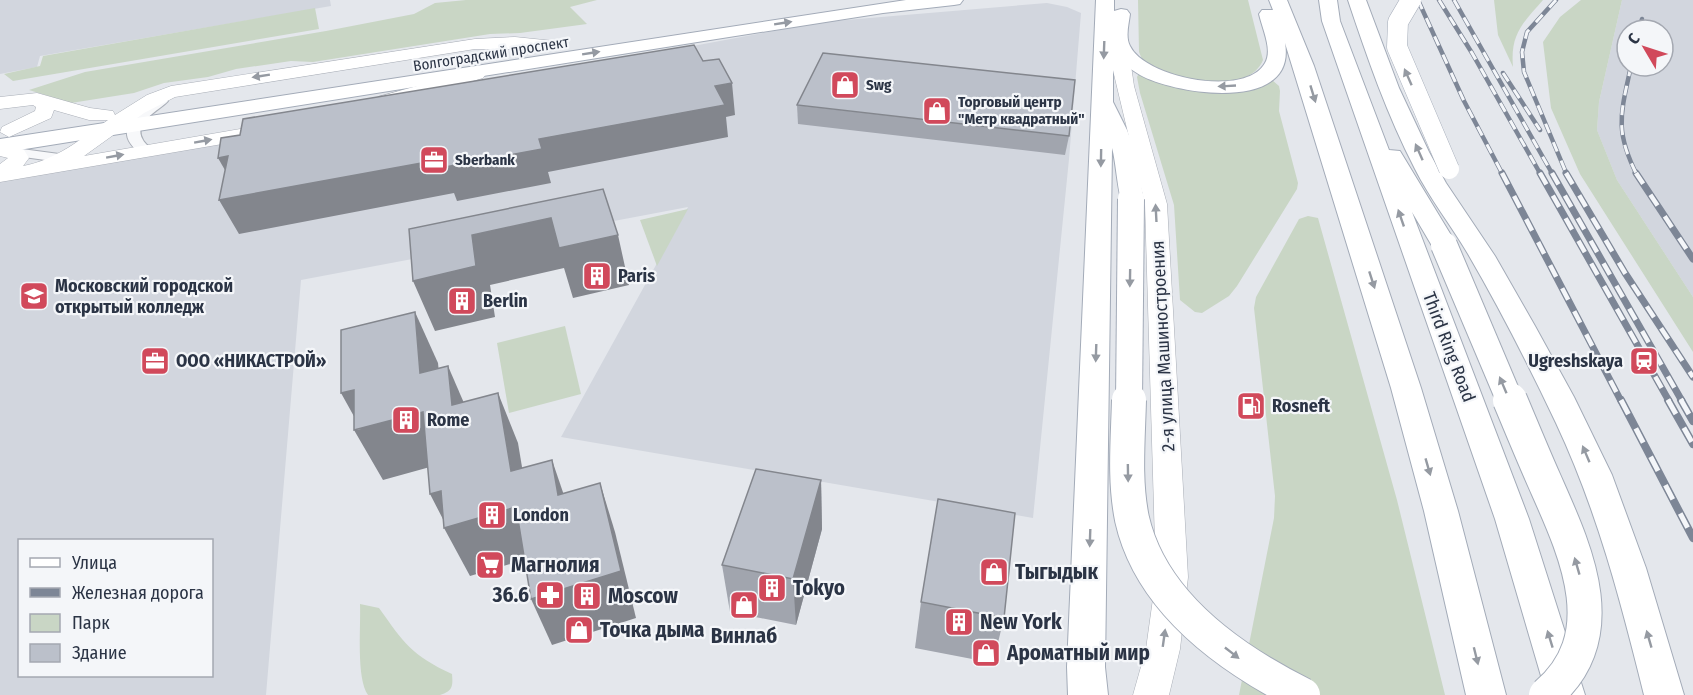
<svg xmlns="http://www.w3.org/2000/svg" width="1693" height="695" font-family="'Fira Sans Condensed',sans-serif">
  <rect width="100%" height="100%" fill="#e4e7ec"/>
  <g fill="#d2d6de" fill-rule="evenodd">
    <path d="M0,0h330l1,6 -291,50 -3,11 -37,7z"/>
    <path d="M1622,0h71v297l-76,-117 -20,-50 2,-28zM1627,30h36v36h-36z"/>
    <path d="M1047,3l20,4 14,6 -12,146 -36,359 -472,-81 127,-230 -387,73 -35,415h-266v-520l822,-153zM20,540h192v136h-192z"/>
  </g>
  <g fill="#c9d6c5">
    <path d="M466,0h131l-27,7 17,17 -67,9 -30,1 -177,28 -22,-1 -55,8 -28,8 -44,6 -30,10 -63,10 -42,-13 56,-18 241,-41 88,-17 21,-11z"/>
    <path d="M1138,0h110l15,60c-12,29 -59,24 -83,18 -12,-3 -25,-9 -36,-14l-5,-12z"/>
    <path d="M1494,0h49c-20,23 -33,34 -30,67l-15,-32z"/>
    <path d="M1581,0h41l-23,102 -2,28 20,50 76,117v55l-113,-178 -29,-66 -8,-66 17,-25z"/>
    <path d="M315,8l4,21 -306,52 -9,-7 36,-8 3,-10z"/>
    <path d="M1139,73l31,12 102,-5 7,6 1,5 -1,20 19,72 -1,6 -60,97 -8,10 -27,17 -7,-1 -15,-12 -6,-95 -34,-112 -3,-16z"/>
    <path d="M688,209l-31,57 -17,-46z"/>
    <path d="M1308,216l10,2 79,282 48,195h-206l35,-177 1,-22 -21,-188 2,-11 43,-78z"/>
    <path d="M565,326l16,68 -72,19 -12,-70z"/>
    <path d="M360,604l19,4c25,35 32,47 73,66 1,12 1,17 -12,21h-72c-12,-17 -7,-68 -8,-91z"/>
  </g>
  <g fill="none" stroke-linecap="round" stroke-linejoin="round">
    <g stroke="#a9aeb7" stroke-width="2">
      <g id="street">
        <path d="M161,97l7,4c-9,10 -36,21 -25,39 2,4 7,7 10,11l-2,3h-10c-6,-5 -13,-11 -14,-19 -2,-16 20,-34 34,-38z"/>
        <path d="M7,147l67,9 7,4 -7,4 -72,-10 -2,-3 2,-3z"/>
      </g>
    </g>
    <g stroke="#a9aeb7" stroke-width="1">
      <g id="secondary">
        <path d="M515,37l39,4 3,4 -3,4h-79l-300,48 -31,16 -60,43 191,-33 7,2 3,4 -3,4 -7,2 -275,47v-18l8,-6 -8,-2v-12l24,6 5,8 -6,8c33,-6 58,-27 85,-46h-19l-35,-10 -3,8 -42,19 -9,-5 2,-5 33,-16 1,-4 -3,-2 -33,4v-12l37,-4 53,15 23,3 2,4 32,-20 24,-9 304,-47z"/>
        <path d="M1119,40l6,1 3,4 6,41 33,118 21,373 -8,72 -11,46h-36l13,-46 10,-72 -11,-373 -33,-138 -2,-21 3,-4z"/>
        <path d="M477,69l6,1 3,4 -3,4 -98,29 -7,-2 -2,-4 2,-4z"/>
      </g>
    </g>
    <g stroke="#a3abb8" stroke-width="2">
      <g id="primary">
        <path d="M906,0h57l-3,4 -6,1 -71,8 -173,27 -710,113v-14z"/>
        <path d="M1096,0h18v11l7,-2 6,1 3,4c-1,9 -5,23 0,32 15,32 116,52 135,17 8,-13 -3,-35 -6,-49l3,-4h11l-4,-10h18l27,66 107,322 37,123 48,184h-40l-42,-184 -33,-123 -106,-345c12,70 -109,52 -145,32 -12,-7 -19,-14 -27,-25v52l14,28 12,33 4,36 -4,5 -8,2 -8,-2c-5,-7 -7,-43 -11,-56l-7,519 3,28h-40l-1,-28z"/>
        <path d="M1319,0h18l3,21 49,129 11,1 57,94 -4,6 -9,2 -9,-2 -23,-39 117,307 56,176h-38l-1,-2 -51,-174 -173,-498z"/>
        <path d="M1348,0h18l33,88 30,64 17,31 49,73 40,70 39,71 38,78 34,93 38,127h-40c-23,-93 -47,-185 -88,-272 -27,-57 -56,-114 -88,-169 -17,-29 -38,-55 -53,-85 -28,-54 -48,-112 -67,-169z"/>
      </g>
    </g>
    <use href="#street" fill="#f7f8fa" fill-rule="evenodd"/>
    <use href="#secondary" fill="#fff" fill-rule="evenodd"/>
    <use href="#primary" fill="#fff" fill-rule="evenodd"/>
    <g stroke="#7d8696" stroke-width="4.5">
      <g id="rail-far2">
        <path d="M1418,0l46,101 39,74"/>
        <path d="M1439,0l33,53 69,122"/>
        <path d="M1454,0l99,175"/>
        <path d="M1556,0l-29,32 -5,20 2,20 43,103"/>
        <path d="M1639,30l3,-11"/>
        <path d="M1631,66c-10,47 -17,64 6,109"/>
        <path d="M1503,73l37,57"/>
      </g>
    </g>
    <g stroke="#7d8696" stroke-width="7">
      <g id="rail-far1">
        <path d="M1502,173l119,228"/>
        <path d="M1540,173l129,228"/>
        <path d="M1552,173l130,228"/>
        <path d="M1566,173l59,100 68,104"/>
        <path d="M1636,173l57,86"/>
      </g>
    </g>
    <g stroke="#7d8696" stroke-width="8">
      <g id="rail">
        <path d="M1621,400l72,138"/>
        <path d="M1668,400l25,44"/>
        <path d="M1681,400l12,21"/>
      </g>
    </g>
    <use href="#rail-far2" stroke="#f4f6f9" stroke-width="3" stroke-dasharray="10" stroke-linecap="butt"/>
    <use href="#rail-far1" stroke="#f4f6f9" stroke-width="4.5" stroke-dasharray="13" stroke-linecap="butt"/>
    <use href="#rail" stroke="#f4f6f9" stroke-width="5" stroke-dasharray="16" stroke-linecap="butt"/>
    <g stroke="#a3abb8" stroke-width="21" stroke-linecap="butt">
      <path id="primary-bridge-far2" d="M1411,0l-13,22 -1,25 52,122"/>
    </g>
    <g stroke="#a3abb8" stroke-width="28" stroke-linecap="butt">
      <g id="primary-bridge-far1">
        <path d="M1444,245l66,156"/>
        <path d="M1129,401l2,-202"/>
      </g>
    </g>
    <g stroke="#a3abb8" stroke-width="36" stroke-linecap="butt">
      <g id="primary-bridge">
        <path d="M1129,400c-1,39 -5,80 3,119 19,84 99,140 171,176"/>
        <path d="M1510,400c11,26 22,53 34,80 30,68 73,155 2,215"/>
      </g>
    </g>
    <use href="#primary-bridge-far2" stroke="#fff" stroke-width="20"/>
    <use href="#primary-bridge-far1" stroke="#fff" stroke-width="26"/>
    <use href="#primary-bridge" stroke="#fff" stroke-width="34"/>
  </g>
  <g fill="#a1a5ae">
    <path d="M797,105l272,31 -4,19 -267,-31z"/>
    <path d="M821,480l1,49 -26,96 -66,-13 -8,-47z"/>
    <path d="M921,602l83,16 -11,45 -78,-15z"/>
  </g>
  <g fill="#83868d">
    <path d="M732,83l3,32 -9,2 2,20 -180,35 3,11 -94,18 -3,-8 -215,41 -20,-34 320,-61 176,-53z"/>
    <path d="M228,156l9,35 -19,-33z"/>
    <path d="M551,218l67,17 11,50 -56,13 -9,-30 -74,17 5,32 -60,14 -22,-50 59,-46z"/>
    <path d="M415,312l23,51 6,60 -24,-50z"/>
    <path d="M448,366l22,51 -18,-12z"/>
    <path d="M354,390l69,22 25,50 -65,18 -29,-50 7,-1 -20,-36z"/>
    <path d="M498,393l20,50 13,78 -20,-50z"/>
    <path d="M552,460l17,50 -11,-15z"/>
    <path d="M821,480l1,49 -26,96 -3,-46z"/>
    <path d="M600,483l15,49 21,86 -84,27 -21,-46z"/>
    <path d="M441,491l75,16 21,49 -67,20 -26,-48 3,-1 -17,-33z"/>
  </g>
  <g fill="#bbc0ca" stroke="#83868d" stroke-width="1.5">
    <path d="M694,45l9,16 16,-2 13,24 -17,3 10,19 -186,34 3,10 -97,18 -1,-8 -225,41 9,-44 -10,2 3,-20 19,-3 3,-16z"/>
    <path d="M823,53l252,27 -6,56 -272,-31z"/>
    <path d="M603,189l15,46 -59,13 -8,-30 -79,17 4,31 -63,15 -4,-52z"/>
    <path d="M415,312l5,61 28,-7 4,39 46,-12 13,78 41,-11 6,35 42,-12 21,88 -90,28 -15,-92 -72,21 -3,-37 -11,3 -7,-82 -69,18v-40l-13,3v-63z"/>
    <path d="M756,469l65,11 -28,99 -71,-14z"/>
    <path d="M938,499l77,14 -11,105 -83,-16z"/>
  </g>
  <defs><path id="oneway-solid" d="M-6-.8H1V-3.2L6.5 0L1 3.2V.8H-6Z" transform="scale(1.5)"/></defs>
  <g fill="#959aa2">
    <use href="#oneway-solid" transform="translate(783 23) rotate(-9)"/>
    <use href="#oneway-solid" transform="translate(1104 50) rotate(92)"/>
    <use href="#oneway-solid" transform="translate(591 53) rotate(-9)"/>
    <use href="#oneway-solid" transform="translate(261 76) rotate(171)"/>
    <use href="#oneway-solid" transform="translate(1408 77) rotate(-114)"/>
    <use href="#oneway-solid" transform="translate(1227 86) rotate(177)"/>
    <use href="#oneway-solid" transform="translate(1313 94) rotate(73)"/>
    <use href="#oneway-solid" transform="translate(203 141) rotate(-10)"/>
    <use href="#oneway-solid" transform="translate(1419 152) rotate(-114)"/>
    <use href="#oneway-solid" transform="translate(115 156) rotate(-10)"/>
    <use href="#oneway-solid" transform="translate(1101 158) rotate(91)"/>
    <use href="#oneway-solid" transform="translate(1156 213) rotate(-93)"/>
    <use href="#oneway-solid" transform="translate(1401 218) rotate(-109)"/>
    <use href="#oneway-solid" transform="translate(1130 278) rotate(91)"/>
    <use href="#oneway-solid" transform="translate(1372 280) rotate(72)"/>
    <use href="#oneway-solid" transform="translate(1096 353) rotate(92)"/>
    <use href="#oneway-solid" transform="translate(1503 385) rotate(-113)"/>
    <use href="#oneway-solid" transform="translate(1586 454) rotate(-113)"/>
    <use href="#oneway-solid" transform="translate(1428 467) rotate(74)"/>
    <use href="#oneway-solid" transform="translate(1128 473) rotate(89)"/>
    <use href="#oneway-solid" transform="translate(1090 538) rotate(92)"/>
    <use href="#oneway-solid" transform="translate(1577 566) rotate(-106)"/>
    <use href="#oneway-solid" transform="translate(1164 638) rotate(-82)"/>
    <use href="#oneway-solid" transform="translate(1550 639) rotate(-107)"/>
    <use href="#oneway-solid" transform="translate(1649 639) rotate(-106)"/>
    <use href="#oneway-solid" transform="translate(1232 653) rotate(38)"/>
    <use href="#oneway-solid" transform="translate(1476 656) rotate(76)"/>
  </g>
  <defs>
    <g id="shop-square" transform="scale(1.5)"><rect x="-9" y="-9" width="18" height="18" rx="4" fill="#d1495b" stroke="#f4f6f9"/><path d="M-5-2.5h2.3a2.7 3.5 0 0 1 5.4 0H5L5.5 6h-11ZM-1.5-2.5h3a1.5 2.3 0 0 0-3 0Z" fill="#fff"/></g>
    <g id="office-square" transform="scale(1.5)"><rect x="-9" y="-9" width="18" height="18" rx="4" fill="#d1495b" stroke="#f4f6f9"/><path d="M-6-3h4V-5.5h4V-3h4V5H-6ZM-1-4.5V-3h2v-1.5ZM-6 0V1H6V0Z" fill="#fff"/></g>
    <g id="building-square" transform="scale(1.5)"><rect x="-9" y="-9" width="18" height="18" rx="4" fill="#d1495b" stroke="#f4f6f9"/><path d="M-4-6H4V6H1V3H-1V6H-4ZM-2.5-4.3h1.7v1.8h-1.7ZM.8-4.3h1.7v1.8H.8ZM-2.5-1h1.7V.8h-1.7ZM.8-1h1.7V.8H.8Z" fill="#fff"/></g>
    <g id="university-square" transform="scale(1.5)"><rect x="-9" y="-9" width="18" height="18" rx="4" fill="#d1495b" stroke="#f4f6f9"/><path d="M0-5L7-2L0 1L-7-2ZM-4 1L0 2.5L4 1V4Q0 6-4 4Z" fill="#fff"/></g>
    <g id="station-square" transform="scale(1.5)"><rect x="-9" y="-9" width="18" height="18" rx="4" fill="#d1495b" stroke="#f4f6f9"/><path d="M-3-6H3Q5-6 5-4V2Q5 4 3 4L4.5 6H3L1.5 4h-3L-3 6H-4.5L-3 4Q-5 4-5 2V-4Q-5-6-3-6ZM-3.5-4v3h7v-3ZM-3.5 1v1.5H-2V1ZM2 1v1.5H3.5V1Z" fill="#fff"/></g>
    <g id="fuel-square" transform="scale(1.5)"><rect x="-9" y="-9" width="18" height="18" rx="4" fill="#d1495b" stroke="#f4f6f9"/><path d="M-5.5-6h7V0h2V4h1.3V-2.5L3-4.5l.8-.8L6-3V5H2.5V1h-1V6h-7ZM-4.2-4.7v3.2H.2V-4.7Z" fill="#fff"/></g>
    <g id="supermarket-square" transform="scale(1.5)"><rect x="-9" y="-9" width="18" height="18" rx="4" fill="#d1495b" stroke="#f4f6f9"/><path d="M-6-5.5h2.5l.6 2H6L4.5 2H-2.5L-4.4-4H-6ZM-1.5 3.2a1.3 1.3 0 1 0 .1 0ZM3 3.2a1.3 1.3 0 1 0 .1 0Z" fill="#fff"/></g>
    <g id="pharmacy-square" transform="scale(1.5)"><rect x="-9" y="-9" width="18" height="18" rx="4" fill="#d1495b" stroke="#f4f6f9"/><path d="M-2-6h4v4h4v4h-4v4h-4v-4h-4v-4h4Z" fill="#fff"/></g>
  </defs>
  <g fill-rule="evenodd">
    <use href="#shop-square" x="845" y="85"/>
    <use href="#shop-square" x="937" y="111"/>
    <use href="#office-square" x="434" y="160"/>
    <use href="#building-square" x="597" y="276"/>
    <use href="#university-square" x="34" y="296"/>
    <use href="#building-square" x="462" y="301"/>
    <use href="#office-square" x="155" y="361"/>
    <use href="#station-square" x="1644" y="361"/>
    <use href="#fuel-square" x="1251" y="406"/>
    <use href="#building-square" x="406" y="420"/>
    <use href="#building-square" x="492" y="515"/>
    <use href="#supermarket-square" x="490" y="565"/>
    <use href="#shop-square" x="994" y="572"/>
    <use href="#building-square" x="772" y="588"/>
    <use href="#pharmacy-square" x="550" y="595"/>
    <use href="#building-square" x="587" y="596"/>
    <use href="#shop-square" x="744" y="605"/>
    <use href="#building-square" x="959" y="622"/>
    <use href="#shop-square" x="579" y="630"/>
    <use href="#shop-square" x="986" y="653"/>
  </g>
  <g text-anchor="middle" stroke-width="4.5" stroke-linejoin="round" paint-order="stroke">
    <g font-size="15" fill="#2b3445" stroke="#f4f6f9">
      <text transform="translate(491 54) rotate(-9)" y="5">Волгоградский проспект</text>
    </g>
    <g font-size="15" font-weight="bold" fill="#2b3445" stroke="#f4f6f9" text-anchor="start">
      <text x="866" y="90">Swg</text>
      <text x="958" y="107">Торговый центр<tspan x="958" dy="17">"Метр квадратный"</tspan></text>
      <text x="455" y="165">Sberbank</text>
    </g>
    <g font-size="18" font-weight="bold" fill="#2b3445" stroke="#f4f6f9" text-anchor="start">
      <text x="618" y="282">Paris</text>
      <text x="55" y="292">Московский городской<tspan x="55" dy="21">открытый колледж</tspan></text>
      <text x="483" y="307">Berlin</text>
      <text x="176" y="367">ООО «НИКАСТРОЙ»</text>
      <text x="1623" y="367" text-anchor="end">Ugreshskaya</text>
      <text x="1272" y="412">Rosneft</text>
      <text x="427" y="426">Rome</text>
      <text x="513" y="521">London</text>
    </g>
    <g font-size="18" fill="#2b3445" stroke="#f4f6f9">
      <text transform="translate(1163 346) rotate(-93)" y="6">2-я улица Машиностроения</text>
      <text transform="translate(1449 347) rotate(69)" y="6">Third Ring Road</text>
    </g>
    <g font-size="21" font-weight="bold" fill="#2b3445" stroke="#f4f6f9" text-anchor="start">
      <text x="511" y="572">Магнолия</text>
      <text x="1015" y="579">Тыгыдык</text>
      <text x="793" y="595">Tokyo</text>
      <text x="529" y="602" text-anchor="end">36.6</text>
      <text x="608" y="603">Moscow</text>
      <text x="980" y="629">New York</text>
      <text x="600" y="637">Точка дыма</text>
      <text x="744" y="643" text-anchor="middle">Винлаб</text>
      <text x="1007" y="660">Ароматный мир</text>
    </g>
  </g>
  <rect x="18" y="539" width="195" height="138" fill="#f4f6f9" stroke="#a4a8b1" stroke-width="1.5"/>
  <rect x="30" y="558" width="30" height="9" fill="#ffffff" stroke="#a4a8b1" stroke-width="1.5"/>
  <text x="72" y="569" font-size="18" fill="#2b3445">Улица</text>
  <rect x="30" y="588" width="30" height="9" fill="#7d8696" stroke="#a4a8b1" stroke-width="1.5"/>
  <text x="72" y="599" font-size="18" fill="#2b3445">Железная дорога</text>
  <rect x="30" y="614" width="30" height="18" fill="#c9d6c5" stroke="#a4a8b1" stroke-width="1.5"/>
  <text x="72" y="629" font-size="18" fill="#2b3445">Парк</text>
  <rect x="30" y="644" width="30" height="18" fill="#bbc0ca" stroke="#a4a8b1" stroke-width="1.5"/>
  <text x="72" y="659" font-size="18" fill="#2b3445">Здание</text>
  <g transform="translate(1645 48) rotate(309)"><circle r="28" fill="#f4f6f9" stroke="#a4a8b1" stroke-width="1.5"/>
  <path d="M0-4.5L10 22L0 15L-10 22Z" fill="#d1495b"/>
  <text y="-9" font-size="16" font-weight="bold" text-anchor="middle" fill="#2b3445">С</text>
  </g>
</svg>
